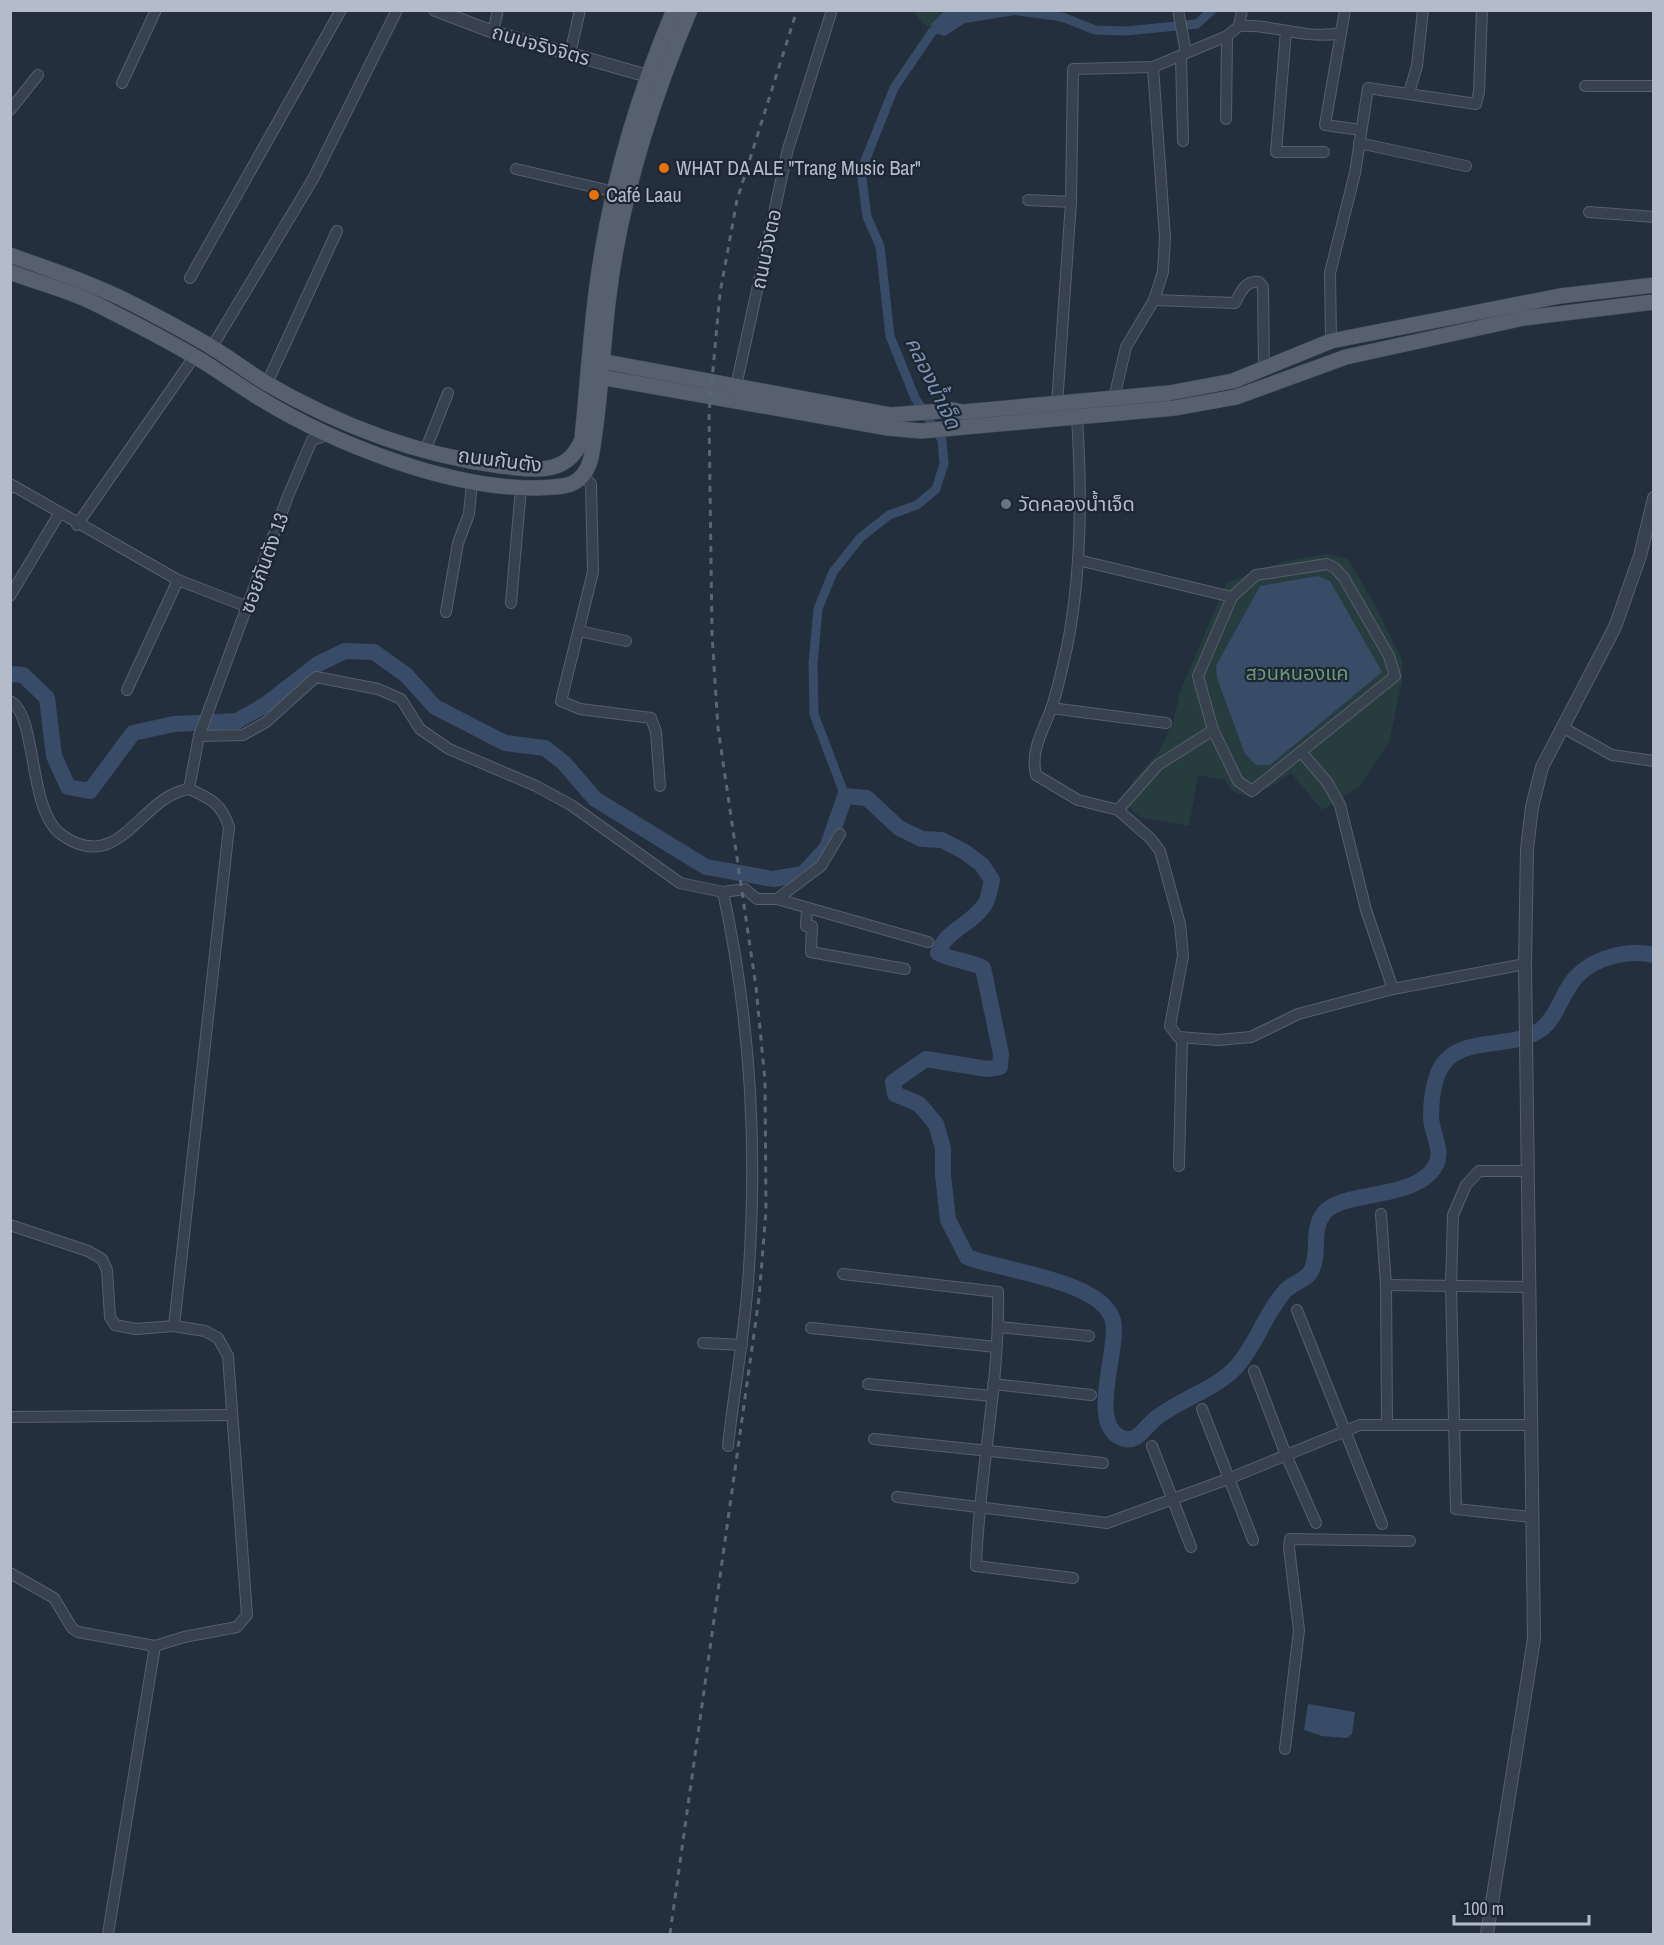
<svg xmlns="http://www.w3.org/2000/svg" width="1664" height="1945" font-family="'Archivo Narrow','Noto Sans Thai',sans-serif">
  <rect width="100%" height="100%" fill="#242f3e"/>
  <g fill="#263c3f">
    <path d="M912,11h32l-13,13 1,8z"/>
    <path d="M1327,554l21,5 28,48 26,53v21l-13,61 -30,45 -37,23 -31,-37 -21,14 -23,9 -13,-4 -10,-12 -26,-5 -9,51 -49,-9 -19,-16 15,-24 22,-24 15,-30 7,-31 46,-109 56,-21z"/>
  </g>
  <g fill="#394c67">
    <path d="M1039,11l15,5 -3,4 -36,-5 -50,8 -20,13 -13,-4 -1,-8 13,-13z"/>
    <path d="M1318,576l12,5 52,91 -112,93h-14l-11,-11 -28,-76 -1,-12 44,-80z"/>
    <path d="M1308,1704l47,8 -3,22 -5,4 -25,-2 -18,-6z"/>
  </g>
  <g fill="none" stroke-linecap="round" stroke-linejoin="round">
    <g stroke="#394c67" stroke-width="9">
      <path d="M1031,10l34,8 30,12 31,1 71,-7 15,-14"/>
      <path d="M845,796l-31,-82 -1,-51 5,-54 15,-37 27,-34 29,-23 28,-10 19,-16 8,-25 -2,-24 -27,-42 -25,-62 -10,-90 -13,-29 -6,-46 33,-83 38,-56 8,-5"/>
    </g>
    <path stroke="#394c67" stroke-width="16" d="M10,674l13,1 24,23 7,58 14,31 22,4 43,-58 41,-9 63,-3 28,-16 53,-41 27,-13 29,1 32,23 29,32 70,36 40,5 19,15 31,36 111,68 67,12 30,-5 24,-26 18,-52 22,2 32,30 23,11 20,1 23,12 17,13 10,15c-2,8 -3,18 -7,24 -13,21 -39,25 -47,49 15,8 30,7 45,15l18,86 -1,13 -13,2 -61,-10 -33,23 2,12 24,10 17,20 7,24v27l5,45 19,37c35,14 136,23 146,64 7,27 -28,108 12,118 13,3 21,-13 30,-20 26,-21 61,-29 83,-54 19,-22 28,-53 47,-74 7,-8 22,-11 26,-20 10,-18 -1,-40 13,-58 18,-22 80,-13 106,-40 18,-18 2,-35 1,-56 0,-14 2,-31 7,-44 18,-41 70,-21 102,-43 18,-13 22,-39 37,-54 18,-19 52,-27 77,-21"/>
    <g stroke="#565f6c" stroke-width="12">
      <g id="minor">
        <path d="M1178,10l8,43"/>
        <path d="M1345,10l-20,115 36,5"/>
        <path d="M1239,26l3,-16"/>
        <path d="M1286,31l-10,121h48"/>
        <path d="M493,32l5,-22"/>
        <path d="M570,54l10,-44"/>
        <path d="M1181,56l2,85"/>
        <path d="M122,83l34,-73"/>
        <path d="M1585,86h69"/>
        <path d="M1409,93l8,-27 6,-56"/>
        <path d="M10,110l28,-35"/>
        <path d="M1226,119l1,-83"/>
        <path d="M1359,143l107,23"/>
        <path d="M516,169l99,23"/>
        <path d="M1028,200l43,2"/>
        <path d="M1589,212l65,5"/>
        <path d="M190,278l151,-268"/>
        <path d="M1154,300l81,3c6,-11 10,-23 24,-21l4,5 1,82"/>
        <path d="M1331,341l-1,-68 25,-100 13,-85 108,16 3,-12 3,-82"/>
        <path d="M212,347l101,-168 84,-169"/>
        <path d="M267,383l70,-152"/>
        <path d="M736,386l52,-237 44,-139"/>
        <path d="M1114,398l12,-51 28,-47 9,-28 2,-34 -12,-171"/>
        <path d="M1057,405l14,-203 2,-133 80,-2 74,-31 12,-10c38,-2 64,14 102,7"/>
        <path d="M1077,418c5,76 5,154 -10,229 -5,21 -9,43 -16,62 -8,22 -21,42 -15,66l42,25 40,10 33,29 9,12 20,73 3,32 -13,70 8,11 40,3 33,-3 47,-23 95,-25 132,-25"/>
        <path d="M425,451l23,-58"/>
        <path d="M584,477l7,7 2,88 -32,129 19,8 71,9 5,14 4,54"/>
        <path d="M10,488l2,-3 166,95 70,27"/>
        <path d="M77,525l117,-168"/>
        <path d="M1078,560l154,37"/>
        <path d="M1327,564l8,4 9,10 45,78 6,20 -143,115 -14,-10 -25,-51 -15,-54 34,-79 24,-22z"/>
        <path d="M10,596l49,-82"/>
        <path d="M511,603l10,-115"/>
        <path d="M446,612l12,-69 11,-29 3,-33"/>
        <path d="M579,631l47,10"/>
        <path d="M127,690l51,-110"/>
        <path d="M10,701c28,14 17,110 52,134 58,41 78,-39 127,-46"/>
        <path d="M1051,708l115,15"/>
        <path d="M1562,727l50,28 42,6"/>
        <path d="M199,736l44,-1 23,-13 50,-45 62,12 23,10 19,30 29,20 87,37 35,19 109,78 43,9c28,129 35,258 25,390 -4,55 -14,109 -20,164"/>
        <path d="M1302,753l25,29 13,23 26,105 27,79"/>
        <path d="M1118,810l40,-45 55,-35"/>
        <path d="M723,892l22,-3 12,10h20l44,-33 19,-32"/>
        <path d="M777,899l151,43"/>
        <path d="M807,909l-1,17h6l-1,26 94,17"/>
        <path d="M1179,1166l3,-127"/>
        <path d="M1528,1171h-49l-13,14 -13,30 -2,71 5,223 75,8"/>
        <path d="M1381,1214l5,71 1,139"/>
        <path d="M10,1225l78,26 14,8 5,11 3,47 5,8 21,4 38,-3"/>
        <path d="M843,1274l155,18c2,91 -19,182 -22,274l97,12"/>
        <path d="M1386,1285l143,2"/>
        <path d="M1297,1310l85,214"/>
        <path d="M999,1327l90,9"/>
        <path d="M811,1328l185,19"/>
        <path d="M703,1343l39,2"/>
        <path d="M1254,1371l32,84 30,68"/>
        <path d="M868,1384l124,12"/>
        <path d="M993,1384l98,11"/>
        <path d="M1202,1409l51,131"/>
        <path d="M10,1417l222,-2"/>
        <path d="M874,1439l229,24"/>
        <path d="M1152,1446l39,101"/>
        <path d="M897,1497l210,26 121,-44 132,-54h170"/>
        <path d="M10,1573l44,25 18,30 6,4 77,14"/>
        <path d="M1285,1749l14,-119 -10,-82 1,-9 120,2"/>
        <path d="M108,1934l47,-288 29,-9 53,-10 10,-12 -19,-259 -10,-18 -13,-7 -31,-5 55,-499c-7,-23 -19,-29 -40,-38l10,-53 89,-240 24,-56 18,-6"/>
      </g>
    </g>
    <g stroke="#565f6c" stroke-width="14">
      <g id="tertiary">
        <path d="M435,10l58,22 155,44"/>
        <path d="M1487,1934l47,-295 -9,-675 2,-115 5,-42 10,-40 73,-140 25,-71 14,-58"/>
      </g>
    </g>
    <g stroke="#414a57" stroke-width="16">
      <g id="primary">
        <path d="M10,255c41,15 84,29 123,49 27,14 54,28 80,44 18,11 35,24 53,35 72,42 152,72 235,83 34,4 67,10 81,-27 5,-49 8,-98 14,-146 12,-96 40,-194 78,-283"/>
        <path d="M10,272c28,11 59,18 86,32 36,18 73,37 108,58 19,12 37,25 57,37 74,45 186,89 273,89 28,-1 49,1 57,-30 10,-54 11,-109 18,-163 12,-98 43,-195 81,-285"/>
        <path d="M590,359l301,56 62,-5 10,2 206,-19 64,-12 98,-40 229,-45 94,-11"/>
        <path d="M589,375l299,53 33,3 254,-23 61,-11 110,-40 178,-39 130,-16"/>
      </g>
    </g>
    <use href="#minor" stroke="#38414e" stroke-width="10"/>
    <use href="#tertiary" stroke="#38414e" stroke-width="12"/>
    <use href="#primary" stroke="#56606e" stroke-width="15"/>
    <path stroke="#5a6575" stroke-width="3" stroke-dasharray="6 6" stroke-linecap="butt" d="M670,1934l89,-636 7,-87 -1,-130 -9,-94 -38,-259 -6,-94 -3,-221 11,-120 17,-93 60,-190"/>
  </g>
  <g fill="#e8710a" stroke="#1d2633" stroke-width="2">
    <circle cx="664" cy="168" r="6"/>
    <circle cx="594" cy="195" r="6"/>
  </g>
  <circle fill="#6b7280" stroke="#1d2633" stroke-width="2" cx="1006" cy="504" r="6"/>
  <g text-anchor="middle" stroke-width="4.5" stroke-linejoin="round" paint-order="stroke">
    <g font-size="20" fill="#b4bcc9" stroke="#1d2633">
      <text transform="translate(541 45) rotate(16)" y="7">ถนนจริงจิตร</text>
      <text transform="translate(766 249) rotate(-78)" y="7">ถนนวังตอ</text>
      <text transform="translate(500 460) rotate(7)" y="7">ถนนกันตัง</text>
      <text transform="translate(264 563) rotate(-70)" y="7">ซอยกันตัง 13</text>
    </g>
    <g font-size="20" fill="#b4bcc9" stroke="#1d2633" text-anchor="start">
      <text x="676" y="175">WHAT DA ALE "Trang Music Bar"</text>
      <text x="606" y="202">Café Laau</text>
      <text x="1018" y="511">วัดคลองน้ำเจ็ด</text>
    </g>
    <g font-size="20" fill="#6b9a76" stroke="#1d2633">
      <text x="1297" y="680">สวนหนองแค</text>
    </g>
    <g font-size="21" font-style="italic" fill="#7c92b1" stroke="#1d2633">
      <text transform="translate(933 383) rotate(64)" y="7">คลองน้ำเจ็ด</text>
    </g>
  </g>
  <rect width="1664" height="1945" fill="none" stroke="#b4bcc9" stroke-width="24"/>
  <path d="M1454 1915v9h135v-9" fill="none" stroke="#b4bcc9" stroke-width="3"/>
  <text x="1463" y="1915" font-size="18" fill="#b4bcc9" stroke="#1d2633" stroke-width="4.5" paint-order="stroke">100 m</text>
</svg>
